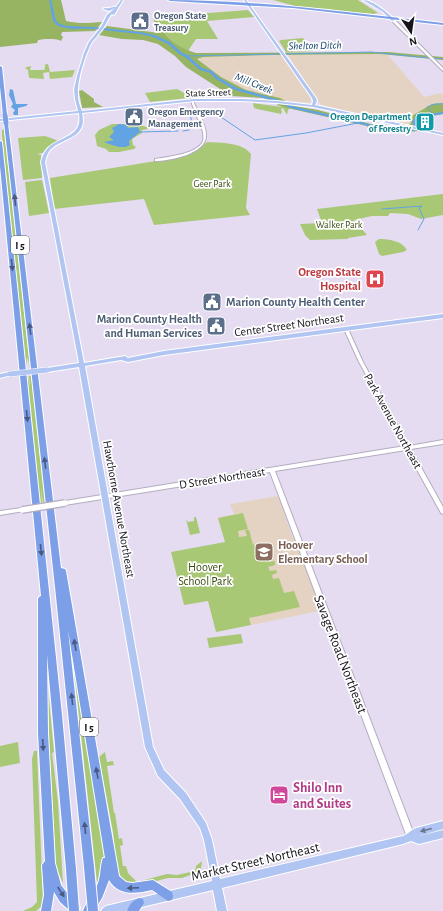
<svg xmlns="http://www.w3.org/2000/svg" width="443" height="911" font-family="'Alegreya Sans',sans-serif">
  <rect width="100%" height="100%" fill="#e5dcf1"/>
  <g fill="#e4d3c2">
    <path d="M380,54l8,1 36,42 17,-4 2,3v7l-11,1 -24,13 3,6 -2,2 -88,-20 -33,-50z"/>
    <path d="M281,55l30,43 -1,5 -26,-3 -38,-10 -25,-13 -24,-18 6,-2z"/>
    <path d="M278,496l14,40 3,4 26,69 -2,2 -68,14 -33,-107 16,-4 -4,-10z"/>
  </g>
  <g fill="#a9c875">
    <path d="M273,0h85l20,13 -5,1 -78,-8z"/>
    <path d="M248,10l6,7 -47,4 11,18h-22l-8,12c-16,-6 -25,-18 -32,-34z"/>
    <path d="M303,38l10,13 -27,1 -7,-11 2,-1z"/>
    <path d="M48,64l2,8 25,-2 -3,7 -22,2 -1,-7 -6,1 1,6 -15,-1 -1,-8 -3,-2 2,-1 4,-1 -1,4h15l-1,-1 1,-1v-3h-2z"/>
    <path d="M177,89l9,5 3,4 -39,4 -5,-9z"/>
    <path d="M253,103l37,5 -2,2 -1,5 -4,-7 -2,1 1,3 -1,2 -24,-5 -3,-1z"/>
    <path d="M112,124h19l17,3 1,2 -7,1v3l-10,6 1,6 3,2 -2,2 -15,3h-10l-3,-3 -9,-3 -2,-11 4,-5z"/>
    <path d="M4,129l26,239 -3,-11 -1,12 -24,-233v-6z"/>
    <path d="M45,136l14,5 -16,12 -6,1 4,1 1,23 -19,2 -5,-42z"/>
    <path d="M207,142c14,1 35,0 44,12l-5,54 4,7 -96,10 -10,-26 -90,10 -4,-31 131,-21 16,-6z"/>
    <path d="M42,180l7,33 -20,3 -4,-34z"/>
    <path d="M443,194v21l-22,4 -13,-5 -18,-1 -2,3h-16l-18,4 13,15 -19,3v1l-38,1 -5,-5 -5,-11 22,-1 -5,-14z"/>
    <path d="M379,239c10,0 23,2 28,11l-4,2 -21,4 -3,-2 -4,-12z"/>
    <path d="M27,376h1l2,12 -1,-12h2l14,127h-2l-2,-15 1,15h-2z"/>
    <path d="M243,513l5,16 -10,2 1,6 8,-1 -2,-6h4c2,5 2,11 5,15 5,6 15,2 19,10l-2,1 -1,-3 -3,1 2,8 6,-1v4l-7,2 2,4 6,-1 1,3 -5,2 1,4 6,-1 5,15 10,-2 6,16 -51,11 2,7 -35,7 -8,-31 -24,4 -13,-53 54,-10 -7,-24z"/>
    <path d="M194,517h2l4,16 -10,2 -4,-16 2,3 6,-1z"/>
    <path d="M241,634l2,9 -34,5 -2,-10z"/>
    <path d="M72,651l30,180 3,31 -4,22 -4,-1z"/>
    <path d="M47,677l7,75 -2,1 6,49 5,81 -5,-11 -2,-7 -8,-128z"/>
    <path d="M18,742l2,21 -20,4v-21z"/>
    <path d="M34,751h3l6,149 -1,6 -6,5h-13l9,-4 5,-5 -5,-143z"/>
    <path d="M105,752l2,10 6,-1 1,4 -7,1 7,47h1l4,26 3,-1 1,7 -3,1 3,20h3l2,7 9,9 30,-8 10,1 18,-4 1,-5 6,-5 -1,8 -2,3 -17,6h-14l-31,8 -9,-1 -5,-5 -6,-10 -4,-38 -14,-74 1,-2z"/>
  </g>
  <g fill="#96b461">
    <path d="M0,0h61l5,21c14,3 22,2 36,1l-7,9 -33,1 -1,3 2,2 -2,4c-4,-3 -18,-2 -23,-1l-1,3 -37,4z"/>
    <path d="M156,17c9,21 18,29 40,36l192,-1 55,5v3l-63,-6 -106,1 -71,2 -6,2 24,18 25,13 34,8 15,8 23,4 68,18 19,1 6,-6 -3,-5 24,-14 11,-1v11l-24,4v13l-29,2 -19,-2 -2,-1 -2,-4 -84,-19 -6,-2 1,-2 -15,-5 -32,-2 -45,-29 -11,-11 -17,-12 -15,-4 -21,-1 -23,-4 8,-9 52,7 -6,-15z"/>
    <path d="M82,90l12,9v3l9,5 -21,1 -3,-17z"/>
  </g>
  <g fill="#62a3e3">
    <path d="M10,89l3,1 3,14h12l-2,2 -8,2v7h-4l-1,-2 2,-3 -4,-3 2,-3 -4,-9z"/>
    <path d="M119,124l10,1 -2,3 11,-1 2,5 -11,9 1,4c-8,5 -18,0 -26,-3l10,-2 -5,-3 5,-5 -2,-4z"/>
  </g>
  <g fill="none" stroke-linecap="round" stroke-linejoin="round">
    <g stroke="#62a3e3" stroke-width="1">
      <path d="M67,27l5,2 9,-1"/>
      <path d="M285,54l86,-2 58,6"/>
      <path d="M186,56l95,-2"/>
      <path d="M432,58l11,1"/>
      <path d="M201,112l14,1 40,27 51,-7 52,-10"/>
      <path d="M190,113l2,11"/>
      <path d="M433,114l-6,-7 8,-3h8"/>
      <path d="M183,131l6,-1"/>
      <path d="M140,132l38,-1"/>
      <path d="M382,209l40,-3 -3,2 5,11 -6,11"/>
    </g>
    <path fill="#62a3e3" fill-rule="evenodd" d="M49,0h2l5,21 4,3 7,2 26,1 47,5 15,3 15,7 11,10 6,3 15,13 10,3 6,6 19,11 43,12 12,6 73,17 17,5 12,2 18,-1 2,-3 -2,-4 4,-6 27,-4v2l-25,4 -2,4 2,4 -4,5 -14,1 -18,-2 -18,-5 -74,-17 -12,-6 -43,-12 -19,-11 -6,-6 -10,-3 -15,-13 -6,-3 -11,-10 -15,-7 -13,-3 -47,-5 -26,-1 -9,-2 -5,-5z"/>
    <g stroke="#b4acc1" stroke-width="2">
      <g id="minor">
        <path d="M392,19h2l49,49v3l-51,-50z"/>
        <path d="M191,99l2,1c4,12 13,23 13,35 1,19 -37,26 -51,26v-2c12,-2 43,-5 48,-18 1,-3 0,-6 0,-9l-11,-28z"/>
        <path d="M344,328h4v1l15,33 46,84 34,-6v4l-32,5 32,58v7l-2,-1 -35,-63 -131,21 140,366 -1,3 -3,1 -3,-1 -1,-3 -137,-365 -205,33 -2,-1 -1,-1 1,-1 2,-1 340,-55 -46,-84 -15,-33z"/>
        <path d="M22,508l2,1 1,1 -1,1 -24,4v-4z"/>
      </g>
    </g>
    <g stroke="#fff" stroke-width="2">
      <g id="major">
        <path d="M121,0h2l-9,15 -2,-1c-4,4 -5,9 -8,13 -4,6 -8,10 -12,15 -7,13 -15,38 -14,54 0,5 2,10 4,15l113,-12h47l35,2 35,4 1,-4 -1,-3 -68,-98h2l70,98 1,3 -2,4 128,28v2l-130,-28 -36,-4 -35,-2h-47l-113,12c6,26 -19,24 -32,37 -3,4 -4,8 -5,12l39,201 41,-7 3,2 36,-7 279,-37v4l-279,37 -36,7 -7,-2 -36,6 68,381 11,23 22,23 20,30 6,17 8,39 183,-43c5,-2 8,-6 13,-8l27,-7v8l-24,7 24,-6v8l-24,6 -8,-3 -8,3 -181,44 5,23h-10l-4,-21 -88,21h-24l2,-3 3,-2 106,-25 -8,-41 -4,-12 -20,-29 -22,-23 -13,-29 -66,-380 -32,5 -3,-2 3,-2 32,-5 -38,-201c1,-5 3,-10 7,-14 12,-12 35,-11 31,-34v-1l-79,8v-2l78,-8 -3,-12 -1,-9 3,-14 7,-23 5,-11 12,-15 6,-12 8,-7 -6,3 -6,-2 1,-1c6,1 9,-2 12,-1z"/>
        <path d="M363,0c10,0 25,13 32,20l-3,1 -9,-9z"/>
        <path d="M10,372l2,1 1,1 -1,1 -12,3v-4z"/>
      </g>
    </g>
    <g stroke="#fff" stroke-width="2">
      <g id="highway">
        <path d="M168,0c92,0 184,13 275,23v2l-150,-17 -123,-7z"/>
        <path d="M0,66l2,1 5,48 -2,1 -2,-1 -3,-28z"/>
        <path d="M4,122l4,1 53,445 4,1 1,2 53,305 7,6 6,1 21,-3 19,12 1,4 -1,4 -4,1 -16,-11c-16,4 -34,6 -43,-10l-7,18 -8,13h-11c4,-10 11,-18 15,-28 3,-8 2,-17 5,-25h2l-37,-228 26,237 -1,4 -4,1 -4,-1 -1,-4 -29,-280z"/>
        <path d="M0,141l2,1 60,573 14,154 -1,4 -4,1 -4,-1 -1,-4 -19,-214 1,78 7,130 6,22 7,9 11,10 1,4 -1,3h-9l-10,-9 -6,-10 -3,19h-10l3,-16 -2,-30 3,-4 -7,-128v-134l1,-2 2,-1 -41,-430z"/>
        <path d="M139,898l4,1 1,4 -5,8h-12c2,-6 6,-11 12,-13z"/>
      </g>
    </g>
    <use href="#minor" fill="#fff" fill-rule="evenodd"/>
    <use href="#major" fill="#b0c5f1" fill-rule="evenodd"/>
    <use href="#highway" fill="#7c9fe8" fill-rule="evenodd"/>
    <g stroke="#b4acc1" stroke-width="8" stroke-linecap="butt">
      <path id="minor-bridge" d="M22,510l43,-7"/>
    </g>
    <g stroke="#fff" stroke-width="6" stroke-linecap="butt">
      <path id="major-bridge" d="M10,374l37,-4"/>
    </g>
    <g stroke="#fff" stroke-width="6" stroke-linecap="butt">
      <path id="highway-bridge-far1" d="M5,115l1,8"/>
    </g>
    <g stroke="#fff" stroke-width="12" stroke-linecap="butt">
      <g id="highway-bridge">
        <path d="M89,867l4,44"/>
        <path d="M71,869l3,42"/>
      </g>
    </g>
    <use href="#minor-bridge" stroke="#fff" stroke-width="5.5"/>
    <use href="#major-bridge" stroke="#b0c5f1" stroke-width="5"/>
    <use href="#highway-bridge-far1" stroke="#7c9fe8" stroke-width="5"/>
    <use href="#highway-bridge" stroke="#7c9fe8" stroke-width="10"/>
  </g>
  <defs><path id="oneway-solid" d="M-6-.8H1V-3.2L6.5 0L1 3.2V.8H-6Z"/></defs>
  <g fill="#495981">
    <use href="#oneway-solid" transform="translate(15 200) rotate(-96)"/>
    <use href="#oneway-solid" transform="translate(12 265) rotate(84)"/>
    <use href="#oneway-solid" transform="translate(30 329) rotate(-97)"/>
    <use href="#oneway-solid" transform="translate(27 416) rotate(84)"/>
    <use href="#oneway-solid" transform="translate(45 463) rotate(-97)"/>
    <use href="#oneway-solid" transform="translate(41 550) rotate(84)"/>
    <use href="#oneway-solid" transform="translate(75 645) rotate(-100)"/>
    <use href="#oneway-solid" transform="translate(72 699) rotate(-96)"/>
    <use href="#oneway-solid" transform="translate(43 745) rotate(87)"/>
    <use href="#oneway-solid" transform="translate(97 773) rotate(-100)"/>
    <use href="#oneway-solid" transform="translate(85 828) rotate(-96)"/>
    <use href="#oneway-solid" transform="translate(133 888) rotate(178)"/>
    <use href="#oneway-solid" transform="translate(61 892) rotate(57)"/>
  </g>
  <use fill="#6b7590" href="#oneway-solid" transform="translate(426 830) rotate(166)"/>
  <defs>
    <g id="civic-square" transform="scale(1)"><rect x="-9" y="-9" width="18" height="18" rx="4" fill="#5c6f8a" stroke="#fff"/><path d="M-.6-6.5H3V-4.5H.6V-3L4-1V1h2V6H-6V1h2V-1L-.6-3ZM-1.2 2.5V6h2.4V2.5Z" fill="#fff"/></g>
    <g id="building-square" transform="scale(1)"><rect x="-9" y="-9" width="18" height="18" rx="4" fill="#0f9aa8" stroke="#fff"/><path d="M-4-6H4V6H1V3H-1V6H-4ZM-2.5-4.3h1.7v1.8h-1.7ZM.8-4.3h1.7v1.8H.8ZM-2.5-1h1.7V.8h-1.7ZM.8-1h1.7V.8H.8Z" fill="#fff"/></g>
    <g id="hospital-square" transform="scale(1)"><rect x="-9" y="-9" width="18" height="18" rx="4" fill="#e0444e" stroke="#fff"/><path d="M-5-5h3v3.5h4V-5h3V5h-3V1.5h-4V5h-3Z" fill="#fff"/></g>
    <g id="school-square" transform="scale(1)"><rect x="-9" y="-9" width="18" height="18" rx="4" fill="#8d6e63" stroke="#fff"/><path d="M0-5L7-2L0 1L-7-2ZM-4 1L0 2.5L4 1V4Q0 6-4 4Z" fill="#fff"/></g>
    <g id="hotel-square" transform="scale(1)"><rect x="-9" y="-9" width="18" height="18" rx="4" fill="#d1479c" stroke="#fff"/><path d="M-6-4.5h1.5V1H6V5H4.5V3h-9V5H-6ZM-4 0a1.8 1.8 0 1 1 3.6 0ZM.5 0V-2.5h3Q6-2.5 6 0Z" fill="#fff"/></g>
  </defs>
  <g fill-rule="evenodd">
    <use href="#civic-square" x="140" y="21"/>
    <use href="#civic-square" x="134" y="117"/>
    <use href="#building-square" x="425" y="122"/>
    <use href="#hospital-square" x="375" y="279"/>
    <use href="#civic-square" x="212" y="302"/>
    <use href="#civic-square" x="216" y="326"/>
    <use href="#school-square" x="264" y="552"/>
    <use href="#hotel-square" x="279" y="795"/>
  </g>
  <g text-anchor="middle" stroke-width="3.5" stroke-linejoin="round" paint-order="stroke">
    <g font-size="10" font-weight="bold" fill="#4e5e75" stroke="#fff" text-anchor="start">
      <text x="154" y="19">Oregon State<tspan x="154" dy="12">Treasury</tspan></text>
      <text x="148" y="115">Oregon Emergency<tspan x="148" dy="12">Management</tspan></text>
    </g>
    <g font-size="10" fill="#16131a" stroke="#fff">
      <text transform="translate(208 92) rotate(-2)" y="4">State Street</text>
    </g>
    <g font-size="10" font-weight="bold" fill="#0d838f" stroke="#fff" text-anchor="end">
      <text x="411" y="120">Oregon Department<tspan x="411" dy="12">of Forestry</tspan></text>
    </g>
    <g font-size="10" fill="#384b0d" stroke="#fff">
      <text x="212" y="187">Geer Park</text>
      <text x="339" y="228">Walker Park</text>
    </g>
    <g font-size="11" font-style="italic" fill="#103f69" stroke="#fff">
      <text transform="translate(315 45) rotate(-1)" y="4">Shelton Ditch</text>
      <text transform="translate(254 83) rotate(22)" y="4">Mill Creek</text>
    </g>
    <g fill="#fff" stroke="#5c5a5f" stroke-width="1">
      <rect x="11" y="236" width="18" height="18" rx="3"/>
      <rect x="80" y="718" width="18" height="18" rx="3"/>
    </g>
    <g font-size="11" font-weight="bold" fill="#16131a">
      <text x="20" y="249">I 5</text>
      <text x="89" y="731">I 5</text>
    </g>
    <g font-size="12" font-weight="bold" fill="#be3a42" stroke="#fff" text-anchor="end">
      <text x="361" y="276">Oregon State<tspan x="361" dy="14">Hospital</tspan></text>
    </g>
    <g font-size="12" font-weight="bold" fill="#4e5e75" stroke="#fff" text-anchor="start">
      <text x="226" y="306">Marion County Health Center</text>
      <text x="202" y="323" text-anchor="end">Marion County Health<tspan x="202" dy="14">and Human Services</tspan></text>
    </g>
    <g font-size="12" fill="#16131a" stroke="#fff">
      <text transform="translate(289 325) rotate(-8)" y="4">Center Street Northeast</text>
      <text transform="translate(393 421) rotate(61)" y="4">Park Avenue Northeast</text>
      <text transform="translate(222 478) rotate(-9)" y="4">D Street Northeast</text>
      <text transform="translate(119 509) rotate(80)" y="4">Hawthorne Avenue Northeast</text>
    </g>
    <g font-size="12" font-weight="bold" fill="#785e54" stroke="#fff" text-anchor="start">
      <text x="278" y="549">Hoover<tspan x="278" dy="14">Elementary School</tspan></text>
    </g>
    <g font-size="12" fill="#384b0d" stroke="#fff">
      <text x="205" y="571">Hoover<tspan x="205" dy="14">School Park</tspan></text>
    </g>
    <g font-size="14" fill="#16131a" stroke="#fff">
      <text transform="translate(341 654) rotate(69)" y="5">Savage Road Northeast</text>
      <text transform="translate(255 861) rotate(-13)" y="5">Market Street Northeast</text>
    </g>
    <g font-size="14" font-weight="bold" fill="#b23c85" stroke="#fff" text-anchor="start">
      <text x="293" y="792">Shilo Inn<tspan x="293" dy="16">and Suites</tspan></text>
    </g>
  </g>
  <g transform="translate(411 32) rotate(167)" stroke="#ffffff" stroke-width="3" paint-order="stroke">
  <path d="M0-3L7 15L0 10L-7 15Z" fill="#16131a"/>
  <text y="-6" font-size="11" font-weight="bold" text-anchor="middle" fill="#16131a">N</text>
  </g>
</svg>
